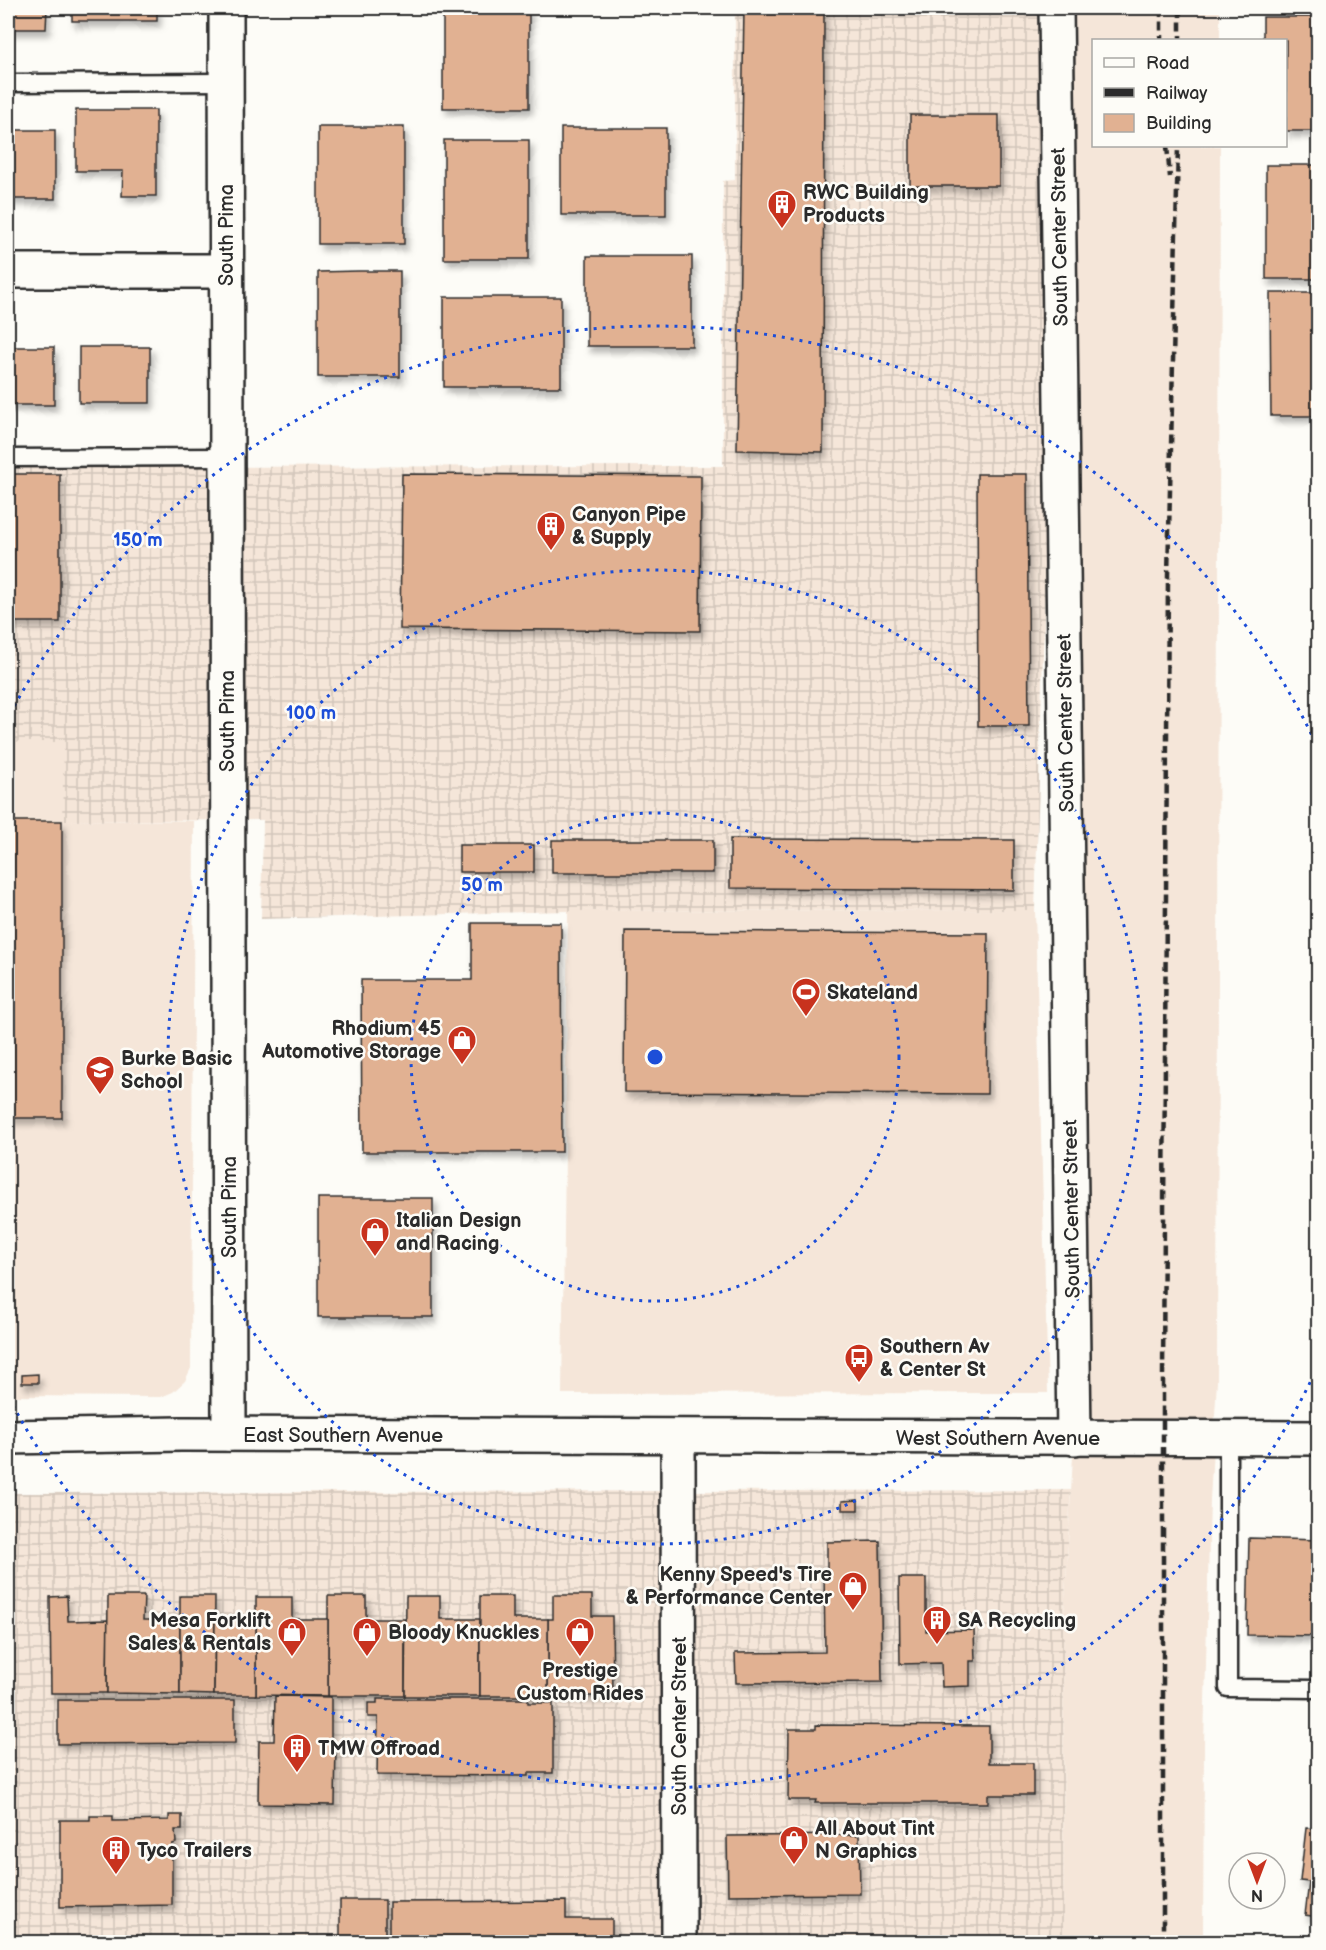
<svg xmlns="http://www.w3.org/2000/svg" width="1326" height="1950" font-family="'Balsamiq Sans',sans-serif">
  <defs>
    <pattern id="industrial-grid" width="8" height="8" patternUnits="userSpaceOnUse" patternTransform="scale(1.5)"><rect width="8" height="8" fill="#f5e6d9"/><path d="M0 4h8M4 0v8" fill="none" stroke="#d2c5ba"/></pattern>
    <filter id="shadow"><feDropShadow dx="3.5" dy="6" stdDeviation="3" flood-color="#0004"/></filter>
  </defs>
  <rect width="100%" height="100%" fill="#fdfcf7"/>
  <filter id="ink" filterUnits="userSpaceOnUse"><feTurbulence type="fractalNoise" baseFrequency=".0167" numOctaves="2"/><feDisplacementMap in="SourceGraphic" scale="12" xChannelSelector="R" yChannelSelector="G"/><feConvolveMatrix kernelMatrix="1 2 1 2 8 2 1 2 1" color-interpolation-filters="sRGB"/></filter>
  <g filter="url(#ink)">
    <g fill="#f5e6d9">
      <path d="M1072,8h148v32h-126v106h126l-3,1235 -7,119 -6,245 -1,197h-140l1,-326 10,-178z"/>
      <path d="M8,742h57l-2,79h131l-3,547 -6,13 -12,11 -12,5 -153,-1z"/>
      <path d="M1035,910l13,483 -486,1 6,-483z"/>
    </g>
    <g fill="url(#industrial-grid)">
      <path d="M735,8h328l-28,902 -467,1 -307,8 2,-99 -201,1 2,-79h-56v-275l715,-1v-285l12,-1z"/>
      <path d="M1071,1490l-7,126 -1,326h-1055v-449z"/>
    </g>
    <g fill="#e1b192" stroke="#2b2b2b" stroke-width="1.5" filter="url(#shadow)">
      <path d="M8,8h39l-1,21h-38z"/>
      <rect x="72" y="8" width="85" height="13"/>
      <rect x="443" y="8" width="86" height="100"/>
      <path d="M744,8h80l-1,444 -86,-2z"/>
      <rect x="1260" y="8" width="58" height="1"/>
      <path d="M1263,17h55v114h-32v-91h-23z"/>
      <path d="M76,110h80v86h-34l1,-25h-47z"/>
      <rect x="910" y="115" width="89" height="71"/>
      <rect x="318" y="127" width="86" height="117"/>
      <rect x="561" y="128" width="105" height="87"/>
      <rect x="8" y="130" width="47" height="69"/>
      <rect x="444" y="140" width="85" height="119"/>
      <rect x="1266" y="165" width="52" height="114"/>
      <rect x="587" y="256" width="105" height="90"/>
      <path d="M359,271h41v106h-82v-105z"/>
      <path d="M1270,293h48v123h-47z"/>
      <rect x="444" y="297" width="117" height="90"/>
      <rect x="8" y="347" width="46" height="58"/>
      <rect x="79" y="347" width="71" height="56"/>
      <rect x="8" y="474" width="52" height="148"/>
      <path d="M402,474l299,2 -1,155 -300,-2z"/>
      <path d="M977,474h50l2,252h-51z"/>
      <rect x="8" y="821" width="54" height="297"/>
      <path d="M730,839l284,1v50l-284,-2z"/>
      <rect x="552" y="840" width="161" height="33"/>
      <rect x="459" y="845" width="75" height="27"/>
      <path d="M472,923h89l1,229h-200l-1,-172h111z"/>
      <path d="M625,931l363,2 -1,161 -363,-2z"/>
      <rect x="318" y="1198" width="115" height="119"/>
      <path d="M38,1374v9h-16v-8z"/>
      <path d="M858,1500v10h-16v-9z"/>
      <path d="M1249,1538l69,2v96l-71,-1z"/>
      <path d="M880,1541l2,141 -146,1 -1,-30 90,-1 -1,-83h3v-27z"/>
      <path d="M899,1578h27v53l48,-1 1,31h-5v25l-28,1 -1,-24 -41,1z"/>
      <path d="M553,1595h39v21h20l1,80h-65v-77h5z"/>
      <path d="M67,1596l1,25 40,-1 -1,73h-56l-1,-96z"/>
      <path d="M108,1596h36l-1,24h37v74l-73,-1z"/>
      <path d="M180,1596h35l-1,99 -34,-1z"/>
      <path d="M328,1596h38v23h39v77h-77z"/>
      <path d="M406,1596h34v23h40v77h-75z"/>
      <path d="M480,1596h33v23h35v77h-68z"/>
      <path d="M256,1597h36v22h36v77l-72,-1z"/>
      <path d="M215,1619h41v76h-42z"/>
      <path d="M275,1696l56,1v46h5l-1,62 -77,-1 1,-63h15z"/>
      <path d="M377,1699h151v4h25v70h-25v3l-151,-1 1,-58h-10v-14h9z"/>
      <path d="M58,1700h177v43l-177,1z"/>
      <path d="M816,1725l173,1v37h44v32h-45v8h-173l1,-3h-28l1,-71h27z"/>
      <path d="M169,1815h13v15h-7l1,13 -4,1v61l-112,2v-87h30v-4h23v5l56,-1z"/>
      <path d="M1306,1828l12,1v88l-13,-2 4,-33 -9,-1z"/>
      <path d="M859,1835l1,59 -132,1 -1,-59z"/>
      <rect x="340" y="1900" width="45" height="42"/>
      <path d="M566,1901v18h46v23h-223v-40z"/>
    </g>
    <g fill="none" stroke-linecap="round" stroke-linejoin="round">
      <g stroke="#2b2b2b" stroke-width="21">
        <g id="lane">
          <path d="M8,83l218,-1"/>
          <path d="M8,458l219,-1"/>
          <path d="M1228,1438v250l90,1"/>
        </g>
      </g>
      <g stroke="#2b2b2b" stroke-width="38">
        <g id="street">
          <path d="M226,8l3,1426"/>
          <path d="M1056,8l18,1430"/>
          <path d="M8,271h218"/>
          <path d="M678,1437l1,505"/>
        </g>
      </g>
      <g stroke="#2b2b2b" stroke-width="38">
        <path id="secondary" d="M8,1437l173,-3 1137,4"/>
      </g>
      <use href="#lane" stroke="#fdfcf7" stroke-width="16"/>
      <use href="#street" stroke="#fdfcf7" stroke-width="33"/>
      <use href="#secondary" stroke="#fdfcf7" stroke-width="33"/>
      <g stroke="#2b2b2b" stroke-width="4.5" stroke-dasharray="9 4.5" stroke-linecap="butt">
        <path d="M1161,8v32"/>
        <path d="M1180,8v32"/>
        <path d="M1167,146l3,31"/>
        <path d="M1163,1942v-565l5,-801 10,-430"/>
      </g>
    </g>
  </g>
  <g fill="none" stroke="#1d4ed8" stroke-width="3" stroke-dasharray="3 6">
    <circle cx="655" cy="1057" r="244"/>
    <circle cx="655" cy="1057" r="487"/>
    <path d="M1318 1366A731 731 0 0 1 10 1400M10 714A731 731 0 0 1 1318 748"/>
  </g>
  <defs>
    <g id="building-pin" transform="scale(1.5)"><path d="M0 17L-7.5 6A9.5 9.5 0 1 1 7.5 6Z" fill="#c8321e" stroke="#fdfcf7"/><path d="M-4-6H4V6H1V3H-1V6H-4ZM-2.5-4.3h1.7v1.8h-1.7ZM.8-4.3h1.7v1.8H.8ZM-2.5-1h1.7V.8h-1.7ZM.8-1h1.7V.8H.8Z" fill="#fff"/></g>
    <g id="stadium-pin" transform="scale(1.5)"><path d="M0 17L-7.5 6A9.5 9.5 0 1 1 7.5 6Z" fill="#c8321e" stroke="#fdfcf7"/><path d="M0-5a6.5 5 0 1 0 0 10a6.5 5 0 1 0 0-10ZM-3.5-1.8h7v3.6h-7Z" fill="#fff"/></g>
    <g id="shop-pin" transform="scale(1.5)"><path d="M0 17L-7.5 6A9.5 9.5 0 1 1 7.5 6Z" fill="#c8321e" stroke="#fdfcf7"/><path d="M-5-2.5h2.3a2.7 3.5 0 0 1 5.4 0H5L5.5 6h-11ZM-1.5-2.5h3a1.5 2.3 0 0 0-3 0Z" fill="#fff"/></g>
    <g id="school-pin" transform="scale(1.5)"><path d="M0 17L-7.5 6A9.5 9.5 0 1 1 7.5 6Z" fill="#c8321e" stroke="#fdfcf7"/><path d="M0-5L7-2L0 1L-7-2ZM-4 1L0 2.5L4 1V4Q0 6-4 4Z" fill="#fff"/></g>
    <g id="bus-pin" transform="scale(1.5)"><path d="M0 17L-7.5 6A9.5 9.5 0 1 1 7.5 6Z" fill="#c8321e" stroke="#fdfcf7"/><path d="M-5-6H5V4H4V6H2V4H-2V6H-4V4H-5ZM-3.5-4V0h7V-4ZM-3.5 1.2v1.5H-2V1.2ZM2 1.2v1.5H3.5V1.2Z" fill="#fff"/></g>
  </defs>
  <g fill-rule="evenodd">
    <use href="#building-pin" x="782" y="204"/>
    <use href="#building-pin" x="551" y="526"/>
    <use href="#stadium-pin" x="806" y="992"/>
    <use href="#shop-pin" x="462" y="1040"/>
    <use href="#school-pin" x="100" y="1070"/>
    <use href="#shop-pin" x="375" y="1232"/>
    <use href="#bus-pin" x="859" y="1358"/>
    <use href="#shop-pin" x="853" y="1586"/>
    <use href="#building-pin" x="937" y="1620"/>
    <use href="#shop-pin" x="292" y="1632"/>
    <use href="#shop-pin" x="367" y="1632"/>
    <use href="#shop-pin" x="580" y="1632"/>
    <use href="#building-pin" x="297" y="1748"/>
    <use href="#shop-pin" x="794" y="1840"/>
    <use href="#building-pin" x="116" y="1850"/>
  </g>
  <g text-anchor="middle" stroke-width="5" stroke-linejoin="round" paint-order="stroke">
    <g font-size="20" font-weight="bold" fill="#2b2b2b" stroke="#fdfcf7" text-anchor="start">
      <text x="803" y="199">RWC Building<tspan x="803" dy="23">Products</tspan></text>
      <text x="572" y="521">Canyon Pipe<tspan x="572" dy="23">&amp; Supply</tspan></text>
      <text x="827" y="999">Skateland</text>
      <text x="441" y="1035" text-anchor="end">Rhodium 45<tspan x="441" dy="23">Automotive Storage</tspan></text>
      <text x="121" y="1065">Burke Basic<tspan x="121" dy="23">School</tspan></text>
      <text x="396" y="1227">Italian Design<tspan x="396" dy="23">and Racing</tspan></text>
      <text x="880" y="1353">Southern Av<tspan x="880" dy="23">&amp; Center St</tspan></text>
      <text x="832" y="1581" text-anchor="end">Kenny Speed's Tire<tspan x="832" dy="23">&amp; Performance Center</tspan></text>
      <text x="271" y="1627" text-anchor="end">Mesa Forklift<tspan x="271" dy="23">Sales &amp; Rentals</tspan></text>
      <text x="958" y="1627">SA Recycling</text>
      <text x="388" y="1639">Bloody Knuckles</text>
      <text x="580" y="1677" text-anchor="middle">Prestige<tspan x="580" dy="23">Custom Rides</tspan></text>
      <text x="318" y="1755">TMW Offroad</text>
      <text x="815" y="1835">All About Tint<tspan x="815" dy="23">N Graphics</tspan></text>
      <text x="137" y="1857">Tyco Trailers</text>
    </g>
    <g font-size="20" fill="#2b2b2b" stroke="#fdfcf7">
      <text transform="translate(226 235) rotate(-90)" y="7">South Pima</text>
      <text transform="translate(1059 237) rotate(-91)" y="7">South Center Street</text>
      <text transform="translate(227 721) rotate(-90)" y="7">South Pima</text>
      <text transform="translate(1065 723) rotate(-91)" y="7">South Center Street</text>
      <text transform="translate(229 1207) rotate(-90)" y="7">South Pima</text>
      <text transform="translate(1071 1209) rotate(-91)" y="7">South Center Street</text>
      <text x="343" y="1442">East Southern Avenue</text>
      <text x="998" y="1445">West Southern Avenue</text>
      <text transform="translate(679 1726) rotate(-90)" y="7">South Center Street</text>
    </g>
  </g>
  <circle cx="655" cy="1057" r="9" fill="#1d4ed8" stroke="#fdfcf7" stroke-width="3"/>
  <g font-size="18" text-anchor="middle" font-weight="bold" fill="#1d4ed8" stroke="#fdfcf7" stroke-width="5" stroke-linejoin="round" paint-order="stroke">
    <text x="138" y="546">150 m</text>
    <text x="311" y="719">100 m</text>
    <text x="482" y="891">50 m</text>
  </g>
  <rect width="1326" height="1950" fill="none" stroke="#fdfcf7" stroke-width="30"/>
  <rect x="15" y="15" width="1296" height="1920" fill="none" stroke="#2b2b2b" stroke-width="2" filter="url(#ink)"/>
  <rect x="1092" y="39" width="195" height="108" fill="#fdfcf7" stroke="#a9a8a5" stroke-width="1.5"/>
  <rect x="1104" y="58" width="30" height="9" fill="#fdfcf7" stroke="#a9a8a5" stroke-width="1.5"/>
  <text x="1146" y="69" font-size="18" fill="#2b2b2b">Road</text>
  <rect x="1104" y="88" width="30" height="9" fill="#2b2b2b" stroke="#a9a8a5" stroke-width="1.5"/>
  <text x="1146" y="99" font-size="18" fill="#2b2b2b">Railway</text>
  <rect x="1104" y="114" width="30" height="18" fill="#e1b192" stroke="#a9a8a5" stroke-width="1.5"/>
  <text x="1146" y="129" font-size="18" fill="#2b2b2b">Building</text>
  <g transform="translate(1257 1881) rotate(180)"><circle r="28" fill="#fdfcf7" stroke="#a9a8a5" stroke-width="1.5"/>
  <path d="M0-4.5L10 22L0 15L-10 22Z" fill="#c8321e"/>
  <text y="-9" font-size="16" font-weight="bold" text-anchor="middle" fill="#2b2b2b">N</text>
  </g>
</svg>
